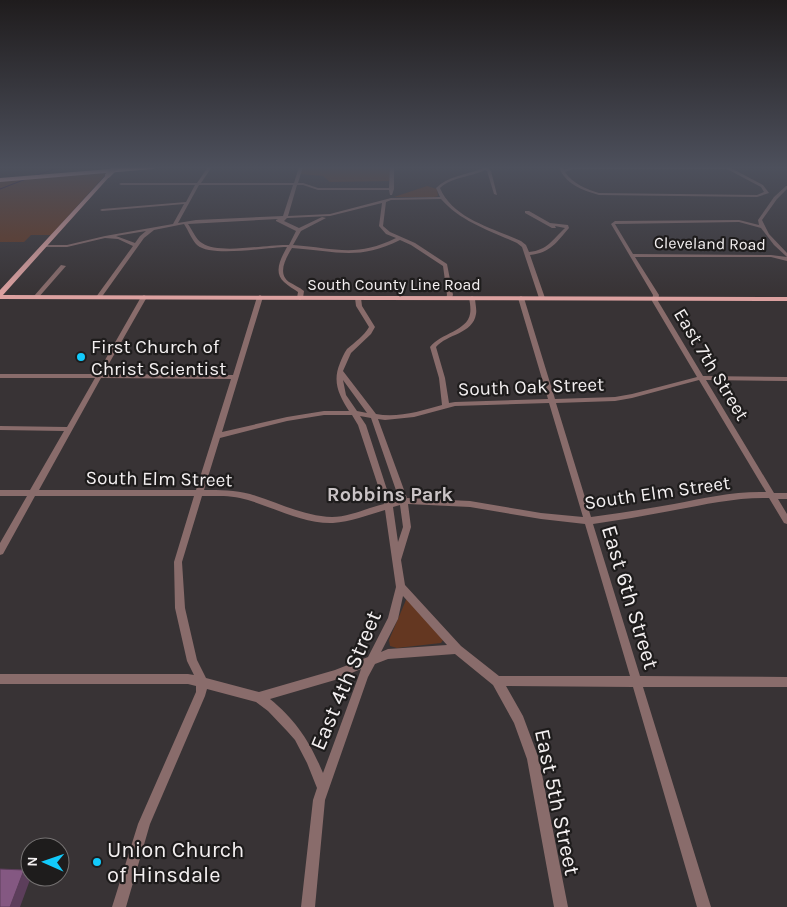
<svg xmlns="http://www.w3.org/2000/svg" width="787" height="907" font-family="Karla,sans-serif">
  <rect width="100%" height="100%" fill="#383335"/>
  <g fill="#643721">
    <path d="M303,167h87v14l-60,1 -7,-6 -23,-2z"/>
    <path d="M105,173l1,1 -55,61h-20l-7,7h-24v-61z"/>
    <path d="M427,186l10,3 1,7 -4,1h-40z"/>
    <path d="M406,600h2l33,37 2,3 -2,3 -44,5 -7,-2 -1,-6z"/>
  </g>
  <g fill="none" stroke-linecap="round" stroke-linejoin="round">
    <g stroke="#200a37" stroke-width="1">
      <path d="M37,175l24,-8"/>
      <path d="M0,189l26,-10"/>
    </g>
    <g fill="#896c6b" fill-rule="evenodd">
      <path d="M208,167h4l-11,16h93l5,-16h4l-5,16h5l15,5h71l1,-21h4v22l-2,6h-2l-1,-5h-71l-15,-5h-6l-9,31 42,-2 61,-16 49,-1 -4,-9c12,-12 30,-13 45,-19l2,-1 -1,-1h8l-2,1 3,3 6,24 -3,-1 -7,-23 -2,-1c-14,7 -33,7 -45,18 13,31 53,40 81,53l5,4 3,7c19,-2 23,-12 36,-24l-10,-2 1,2h-4l-27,-15v-2h4l21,12 18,2 1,3c-12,14 -19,25 -39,27l15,43 -3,2 -3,-2 -17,-51 -5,-4c-26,-12 -56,-21 -76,-44l-50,1 -5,2 -3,24 7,6 25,11 32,21 6,31 -2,4 -2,1 -3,-2 1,-3 -4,-29 -32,-21 -11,-5c-42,21 -64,11 -108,8 -6,10 -15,25 -3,34 5,3 10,5 15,9l-1,7 -3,2 -3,-2 1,-6c-4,-3 -10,-6 -14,-10 -11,-10 -3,-24 3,-35 -20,0 -75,11 -90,-2 -5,-5 -9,-15 -13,-21l-30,6 -10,8 -43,60 -2,1 -3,-2 37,-51 -15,-7 -13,-1 -38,9h-23l-2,-1 2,-1h23l38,-9 68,-12 11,-20 -82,7 -2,-1 2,-1 84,-7 9,-17h-74l-2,-1 2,-1h76zM199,185h94l-10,31 -87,4 -18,3zM382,203l-3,23 7,8 10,4c-40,20 -61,10 -103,7l8,-14 25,-13 -4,-1 -23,11 -15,-7 3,-3 43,-2zM278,219l-2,1v1l20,10 -7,14c-22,-1 -70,10 -87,-2 -6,-3 -10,-14 -14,-19zM146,231l-6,5 -5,7 -19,-7z"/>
      <path d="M559,167h4l1,3 8,-3h157l34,18 6,8 -12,4 -158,-2c-17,-5 -34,-11 -40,-28zM573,169h154l34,18 3,5 -7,3 -158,-2c-13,-4 -26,-9 -34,-21z"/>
      <path d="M786,186h1v3l-10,10 -15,21 7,14 18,19v4l-13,-12 -13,-17 -22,-6 -124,2 18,30 138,1 16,2v4l-16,-4h-136l24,38 -1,6 45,75 84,1v4l-81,-1 68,113h13v6h-9l9,15v10l-3,-1 -15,-25c-33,-1 -67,7 -99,13 -26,5 -51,9 -77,13l47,152 147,1v10h-144l68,220h-14l-64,-220 -127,-1 17,30 16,43 29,148h-14l-27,-148 -13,-36 -21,-38 -38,-31 -67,5 -13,5 -7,13 -43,123 -10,107h-14l12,-107 4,-12 -10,-25 -12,-23 -8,-9 -19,-20 -12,-9 -49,-13 -2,7 -55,128 -24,83h-14l26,-83 58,-132v-6l-8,-2h-188v-10h188l6,1 -7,-14 -12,-53 -1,-46 20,-66h-159l-32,58 -3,1v-12l27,-47h-27v-6h30l34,-59 -64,-1v-4l67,1 28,-49h-95v-4h97l44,-77 3,-2 3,2 -44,77 130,1 24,-78 3,-2 3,2 -41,135 65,-15 37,-6h25c-10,-16 -17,-29 -9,-48 2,-5 4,-10 7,-14 8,-7 17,-13 22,-22l-13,-21 -1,-8 3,-2 3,2 1,8 13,21 -4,7 -20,19 -8,18 33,43c22,4 45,-3 66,-9l-3,-27 -9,-31c11,-14 37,-16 40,-33 1,-5 0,-11 -1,-16l3,-2 3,2c0,5 2,11 1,16 -3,20 -29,20 -40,33l9,31 4,25 6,-1 93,-3 -30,-101 3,-2 3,2 31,101 60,-2 17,-3 65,-17 -45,-76 1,-6 -42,-71 4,-3 124,-1 20,5 -1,-5 16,-23zM101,378l130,1 -35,111h-157zM343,380l24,33 -10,-2 -11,-16zM699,380l67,112c-31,-1 -62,6 -92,12 -27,5 -55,9 -83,13l-35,-114 59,-2 17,-3zM549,403l34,114 -42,-4 -71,-12 -63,-3 -29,-79 7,1 29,-3 41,-11zM324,415h28l6,10 26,79c-17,4 -35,13 -52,13 -29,-1 -55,-15 -82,-23 -15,-4 -30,-4 -46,-4l16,-52 67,-17zM360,416l11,2 28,81 -8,3 -25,-77zM202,496c16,0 31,-1 46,4 27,8 56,24 85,23 17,-1 35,-8 52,-13l11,77 -8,31 -20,39 -33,13 -76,22 -53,-14 -9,-18 -12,-52 -3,-46zM408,504l62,3 71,12 44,5 45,152h-131l-38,-30 -56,-61 -4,-25 10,-33zM400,505l3,22 -5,15 -5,-35zM403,596l44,49 -59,4 -7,3 17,-33zM361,669l-2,6 -36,98c-13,-31 -27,-53 -53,-74l65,-19z"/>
      <path d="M61,265l5,1 -28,32h-4v-2z"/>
    </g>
    <path fill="#dca1a0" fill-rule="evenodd" d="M108,173l3,2 -1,1 -107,119 784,2v4l-787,-2v-9z"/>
    <path fill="#fdb6b5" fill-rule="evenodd" d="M134,167h22l-3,2 -153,13v-4z"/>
    <path stroke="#dca1a0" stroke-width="5.5" d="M108,175l8,-8"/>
  </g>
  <path fill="#5c3e5b" d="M24,870l6,2v5h1l-11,30h-10z"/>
  <path fill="#845882" stroke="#5c3e5b" d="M0,869l24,1 -14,37h-10z"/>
  <linearGradient id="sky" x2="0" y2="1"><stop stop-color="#1f1c1d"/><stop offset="0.57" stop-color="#4d505c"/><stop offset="1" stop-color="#4d505c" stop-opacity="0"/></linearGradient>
  <rect width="787" height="294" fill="url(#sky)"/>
  <g fill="#12cafb" stroke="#1e1c1c" stroke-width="2">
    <circle cx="81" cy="357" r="5"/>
    <circle cx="97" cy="862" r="5"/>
  </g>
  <g text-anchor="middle" stroke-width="4.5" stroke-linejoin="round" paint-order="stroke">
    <g font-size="16" fill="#f4f0f1" stroke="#1e1c1c">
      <text transform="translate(710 243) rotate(1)" y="6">Cleveland Road</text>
      <text x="394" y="290">South County Line Road</text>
    </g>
    <g font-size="19" fill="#f4f0f1" stroke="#1e1c1c" text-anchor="start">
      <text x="91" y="353">First Church of<tspan x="91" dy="22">Christ Scientist</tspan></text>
    </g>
    <g font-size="19" fill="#f4f0f1" stroke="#1e1c1c">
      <text transform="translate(712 364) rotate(59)" y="7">East 7th Street</text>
      <text transform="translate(531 386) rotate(-2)" y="7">South Oak Street</text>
      <text transform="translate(159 478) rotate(1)" y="7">South Elm Street</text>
      <text transform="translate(657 492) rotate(-8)" y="7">South Elm Street</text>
    </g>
    <g font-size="20" font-weight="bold" fill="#cac4c6" stroke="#1e1c1c">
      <text x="390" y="501">Robbins Park</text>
    </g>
    <g font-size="22" fill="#f4f0f1" stroke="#1e1c1c">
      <text transform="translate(631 597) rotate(73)" y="8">East 6th Street</text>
      <text transform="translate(345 680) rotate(-67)" y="8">East 4th Street</text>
      <text transform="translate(558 802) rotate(78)" y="8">East 5th Street</text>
    </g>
    <g font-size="22" fill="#f4f0f1" stroke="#1e1c1c" text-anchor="start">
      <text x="107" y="857">Union Church<tspan x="107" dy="25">of Hinsdale</tspan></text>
    </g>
  </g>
  <g transform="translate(45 862) rotate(272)"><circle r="24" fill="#1e1c1c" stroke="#747171"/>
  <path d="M0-4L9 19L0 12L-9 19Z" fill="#12cafb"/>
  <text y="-8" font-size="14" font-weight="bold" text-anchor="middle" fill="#f4f0f1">N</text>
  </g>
</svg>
